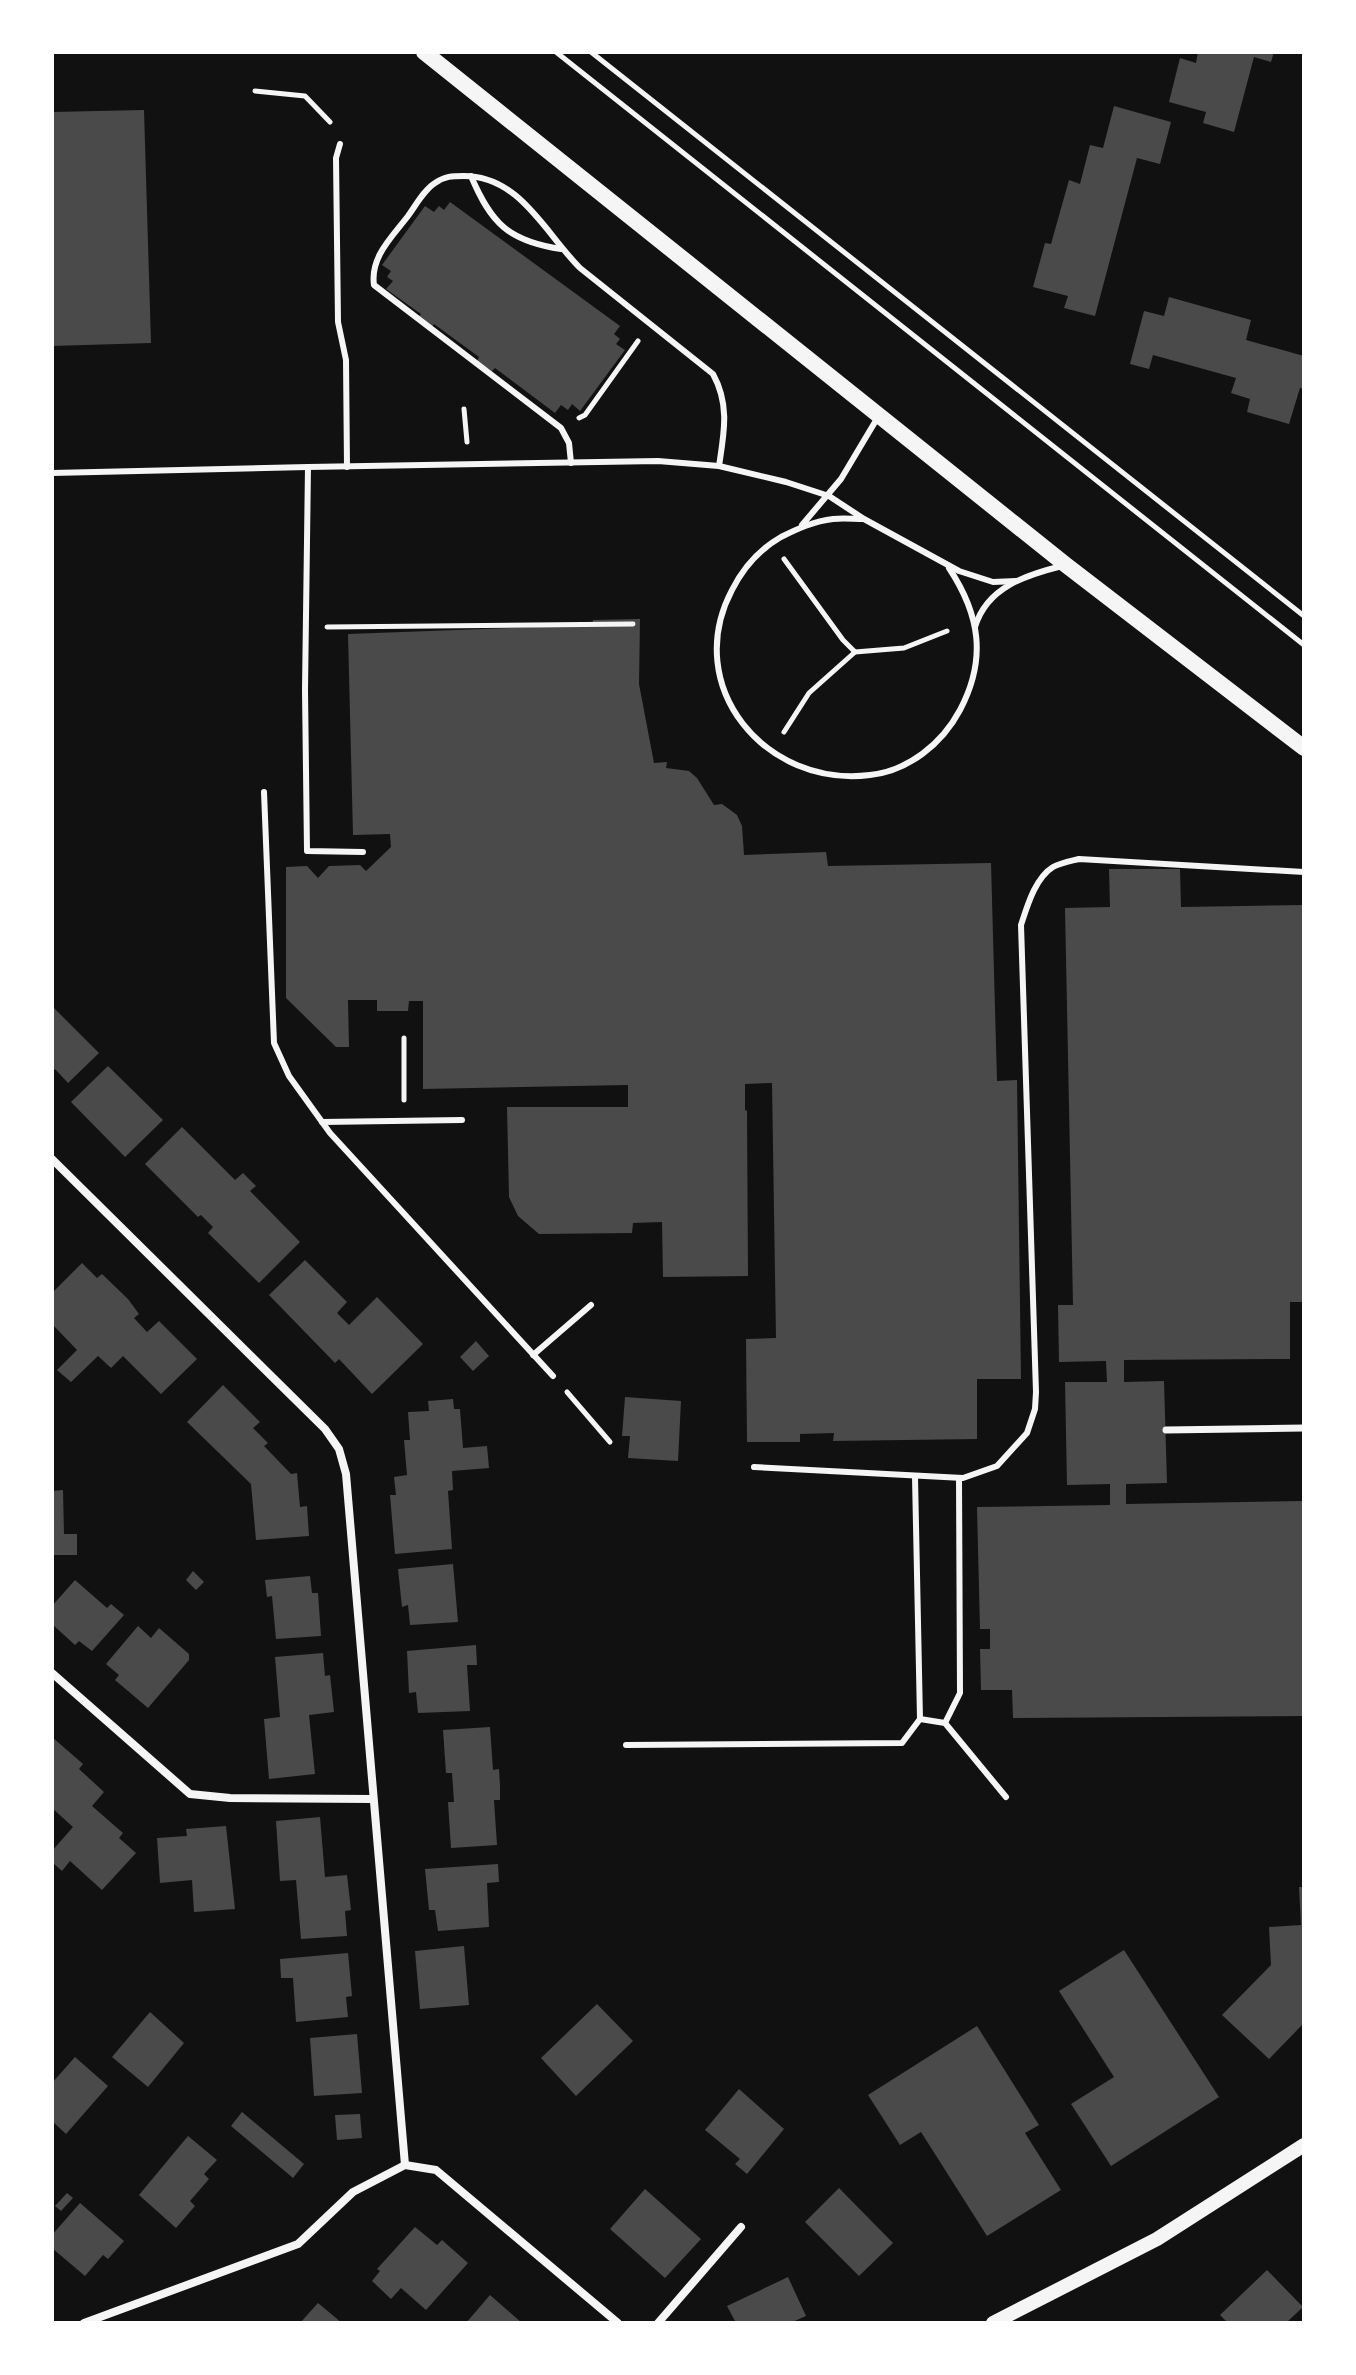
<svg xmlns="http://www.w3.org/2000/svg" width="1356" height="2375" font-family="'Source Serif 4',serif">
  <rect width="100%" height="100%" fill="#111"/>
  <g fill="#4a4a4a">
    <path d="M1198,52h76l-3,10 -17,-5 -20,75 -31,-9 3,-11 -37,-10 11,-44 16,5z"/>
    <path d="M1114,106l57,16 -11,42 -23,-6 -42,158 -31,-8 4,-12 -35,-9 12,-44 6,1 18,-64 11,4 10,-39 13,3z"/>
    <path d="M144,110l7,233 -99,3v-234z"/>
    <path d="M450,202l170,124 -6,8 6,5 -4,5 9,6 -45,61 -8,-7 -4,6 -7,-5 -6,8 -60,-45 -3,3 -15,-10 2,-4 -45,-33 -2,3 -13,-10 2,-3 -35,-25 7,-8 -6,-4 4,-6 -9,-6 43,-59 9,6 5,-6 5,4z"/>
    <path d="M1169,297l82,23 -5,20 58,16v33l-4,-1 -11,36 -42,-12 3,-13 -19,-6 5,-15 -83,-23 -4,14 -19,-5 14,-53 20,5z"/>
    <path d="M640,619l-1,65 15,79 13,-1 -1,6 23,3 8,7 17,27 8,-1 15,11 5,11 2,29 82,-3 2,14 163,-3 6,218 20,-1 4,299h-44v60l-144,2 1,-8 -34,1v8h-53l-1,-103 30,-1 -4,-255 -27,1v26l2,1 1,165 -85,1 -1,-55 -29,1 -1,10 -93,1 -21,-18 -9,-19 -2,-90h121v-22l-205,4v-88h-14l-1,10h-31v-11h-29l1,47h-13l-50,-49v-131l21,-1 11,12 11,-12 31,-1 6,6 25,-24 -1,-13 -37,1 -5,-201 244,-9 1,-5z"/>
    <path d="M1109,869h71l1,38 123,-2v397h-14v57l-166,1v22l40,-1 3,102 -41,1v20l178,-3v215l-291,2 -1,-28h-31l-1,-41h10v-20h-10l-3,-122 133,-2v-21l-43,1 -2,-103h42l-1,-21 -47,1 -1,-57h15l-8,-397 45,-1z"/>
    <path d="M52,1006l47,47 -31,30 -13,-14 -3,3z"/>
    <path d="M108,1066l55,54 -38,37 -54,-55z"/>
    <path d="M182,1127l53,53 8,-7 13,13 -6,5 50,51 -41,41 -51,-50 5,-6 -12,-12 -3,2 -53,-53z"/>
    <path d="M305,1260l42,42 -10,11 12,12 28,-28 46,47 -51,50 -33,-35 -4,4 -66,-68z"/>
    <path d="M82,1263l15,15 5,-4 26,25 11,15 -5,4 13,14 12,-11 38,38 -36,35 -38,-38 -12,12 -13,-12 -27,26 -14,-12 20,-20 -25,-26v-31z"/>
    <path d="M476,1341l13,15 -16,15 -13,-14z"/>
    <path d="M223,1385l37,37 -7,6 15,15 -4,3 27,28 6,-1 3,34 7,-1 2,30 -53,4 -5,-56 -64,-62z"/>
    <path d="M625,1397l56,4 -3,60 -50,-3 2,-22h-8z"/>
    <path d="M453,1399l1,10h6l3,39 24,-2 2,22 -37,3 1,19 -5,1 4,58 -57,5 -5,-59h6l-2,-18 13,-2 -3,-35h6l-2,-28 21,-1 -1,-10z"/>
    <path d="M63,1490l1,44h13v21h-25v-64z"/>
    <path d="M453,1564l5,58 -48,3 -2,-20 -6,2 -4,-38z"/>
    <path d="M193,1571l11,11 -8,8 -10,-10z"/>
    <path d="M310,1576l2,17h6l3,43 -45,3 -4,-43 -5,1 -2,-17z"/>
    <path d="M75,1580l32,28 4,-4 13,11 -32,36 -13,-10 -4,4 -23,-21v-18z"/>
    <path d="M138,1626l13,12 8,-10 30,26v6l-41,48 -33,-28 4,-5 -13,-11z"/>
    <path d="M476,1645l1,20h-10l3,46 -52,2 -2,-21 -7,1 -2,-42z"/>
    <path d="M323,1653l2,23 5,-1 4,37 -25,3 6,59 -46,5 -5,-60 16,-2 -5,-60z"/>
    <path d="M490,1727l3,43 6,-1 1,17v14h-6l3,45 -46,3 -3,-46h6l-2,-29h-6l-3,-43z"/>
    <path d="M52,1737l31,27 -4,5 25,23 -12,14 31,27 -4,5 17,15 -34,37 -32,-29 -8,10 -10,-9v-11l21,-24 -21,-19z"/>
    <path d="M320,1817l5,60 22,-2 4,35 -6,1 2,25 -46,3 -5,-59 -16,1 -4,-60z"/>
    <path d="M226,1826l9,83 -41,3 -2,-32 -32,3 -3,-45 30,-2 -1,-7z"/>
    <path d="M498,1864l1,18 -12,1 2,44 -51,4 -3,-21h-6l-4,-41z"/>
    <path d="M1299,1887h5v136l-35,36 -47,-44 49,-50 -2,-38 32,-2z"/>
    <path d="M464,1946l5,59 -49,4 -5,-58z"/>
    <path d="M1124,1950l95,147 -108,69 -40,-62 43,-27 -55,-86z"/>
    <path d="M348,1953l4,43 -6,1 2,20 -52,5 -3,-44h-12l-1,-19z"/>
    <path d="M597,2004l36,37 -57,55 -35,-38z"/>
    <path d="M150,2012l34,31 -36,44 -36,-30z"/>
    <path d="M977,2026l62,99 -14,8 36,57 -74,46 -66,-104 -21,13 -32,-50z"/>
    <path d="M357,2034l5,59 -48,3 -4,-58z"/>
    <path d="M75,2057l33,29 -42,48 -14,-13v-38z"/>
    <path d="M739,2089l45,40 -37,45 -12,-10 5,-5 -35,-29z"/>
    <path d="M242,2112l62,52 -11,14 -62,-52z"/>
    <path d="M360,2114l2,24 -25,2 -2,-25z"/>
    <path d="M188,2136l29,24 -13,14 5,5 -19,22 5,5 -19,22 -37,-33z"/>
    <path d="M839,2188l54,55 -34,33 -54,-54z"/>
    <path d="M645,2189l56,50 -36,39 -55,-49z"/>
    <path d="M67,2193l6,5 -12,13 -6,-5z"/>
    <path d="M80,2203l44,38 -16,18 -5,-4 -18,21 -33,-28v-13z"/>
    <path d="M415,2227l22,18 5,-5 26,23 -42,47 -25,-22 -10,11 -19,-18 8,-10 -3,-2z"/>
    <path d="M1267,2270l36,37 -17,16h-58l-8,-8z"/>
    <path d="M788,2277l18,39 -16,7h-54l-9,-17z"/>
    <path d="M490,2295l32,28h-56z"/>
    <path d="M318,2303l24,20h-42z"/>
  </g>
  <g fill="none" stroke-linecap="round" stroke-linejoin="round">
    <g stroke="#f5f5f5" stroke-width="5">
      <path d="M556,52l748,593"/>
      <path d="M591,52l713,564"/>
      <path d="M255,91l50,5 25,26"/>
      <path d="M464,409l3,33"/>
      <path d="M579,418l6,-3 53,-74"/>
      <path d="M784,559l59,81 12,12 49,-4 43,-17"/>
      <path d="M327,627l306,-3"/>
      <path d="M784,732l25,-39 46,-41"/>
      <path d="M404,1038v62"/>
      <path d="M567,1392l43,50"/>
    </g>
    <g stroke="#f5f5f5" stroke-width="6">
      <path d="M340,144l-4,14 2,164 8,38 1,107"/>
      <path d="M471,176c20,47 37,65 90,73"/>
      <path d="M571,463l-2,-20 -8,-15 -187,-143c-4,-28 18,-48 34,-69 8,-11 16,-26 27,-33 10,-7 17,-7 29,-7 56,0 81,57 116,92l133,106c17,31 11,59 6,92"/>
      <path d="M52,473l256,-6"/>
      <path d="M863,519c-10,0 -20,-1 -30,0 -19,2 -36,10 -52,18 -21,12 -38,31 -49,53 -51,97 34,198 138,185 38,-4 72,-31 90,-65 27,-51 20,-95 -11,-142"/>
      <path d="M802,525l39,-46 37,-62"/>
      <path d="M975,627c12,-40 51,-52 87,-61"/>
      <path d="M264,792l10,251 15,33 41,57 223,243"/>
      <path d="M363,852l-56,-1 -2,-161 3,-223 350,-6 61,5 67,16 43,14 35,23 95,52 34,11 23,-1"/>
      <path d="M322,1122l140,-2"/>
      <path d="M533,1355l58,-50"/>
      <path d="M754,1467l209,11 34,-12 30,-33 8,-24 1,-17 -15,-467c6,-18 14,-47 32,-58 7,-4 18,-6 26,-8l225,13"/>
      <path d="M915,1477l5,242 25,4 61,74"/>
      <path d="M945,1723l15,-30 -1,-215"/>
      <path d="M626,1745l276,-2 18,-24"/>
    </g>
    <path stroke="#f5f5f5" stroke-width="7" d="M1166,1430l138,-2"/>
    <g stroke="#f5f5f5" stroke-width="8">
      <path d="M52,1159l273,270 14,20 7,25 59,691"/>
      <path d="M52,1673l138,121 40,4 142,1"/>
      <path d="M84,2323l214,-79 55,-52 52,-27 31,5 182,153"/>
      <path d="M658,2323l83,-96"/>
    </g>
    <path stroke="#f5f5f5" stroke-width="14" d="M993,2323l164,-84 147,-94"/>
    <path stroke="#f5f5f5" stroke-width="16" d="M424,52l642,513 238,183"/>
  </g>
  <rect width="1356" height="2375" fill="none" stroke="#ffffff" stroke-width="108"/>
</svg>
